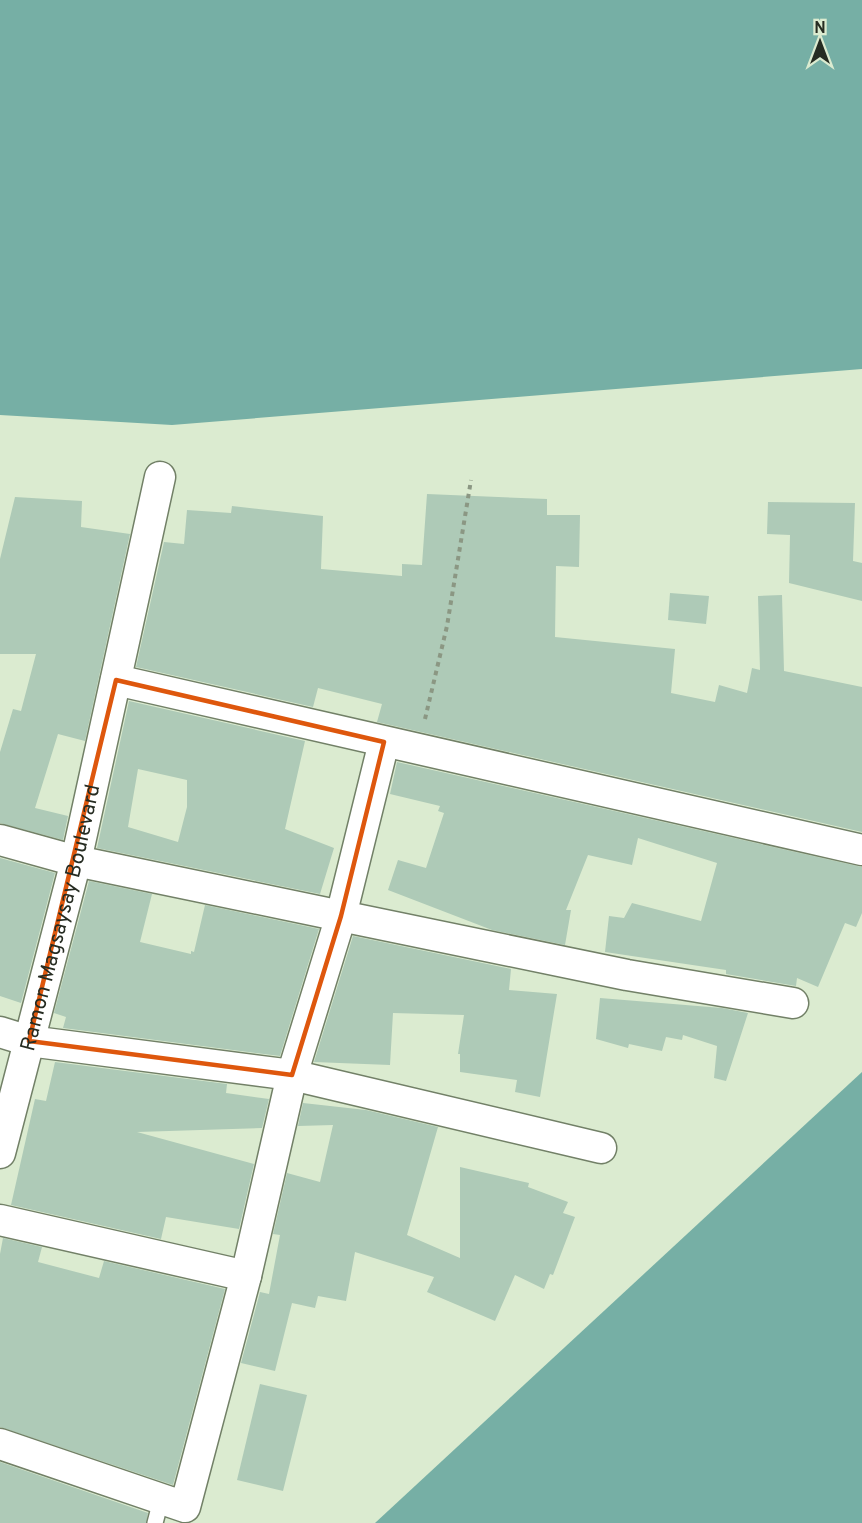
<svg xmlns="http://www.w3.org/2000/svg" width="862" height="1523" font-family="Overpass,sans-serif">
  <rect width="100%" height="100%" fill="#dbebd0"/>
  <g fill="#76afa5">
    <path d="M0,0h862v369l-690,56 -172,-10z"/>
    <path d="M862,1072v451h-487z"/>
  </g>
  <g fill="#aecab7" fill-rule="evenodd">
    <path d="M427,494l120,5v16h33l-1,52 -23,-1 -1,71 120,12 -4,44 44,9 4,-17 28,8 5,-25 8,2 -2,-74 24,-1 2,76 78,16v145l-485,-110 5,-18 -64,-16 -5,19 -177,-40 28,-125 20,2 3,-34 44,3 1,-7 91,10 -2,53 81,7v-12l20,1z"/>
    <path d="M15,497l67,4 -1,26 49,7 -45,207 -27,-7 -23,74 33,8 -5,24 -63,-17v-71l13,-43 8,2 15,-57h-36v-95z"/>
    <path d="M768,502l87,1 -2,58 9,2v38l-73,-18 1,-48 -23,-1z"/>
    <path d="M670,593l39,3 -3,28 -38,-4z"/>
    <path d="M129,701l176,40 -20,88 49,19 -14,46 -223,-46zM138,769l49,11v27l-9,35 -50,-15z"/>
    <path d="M397,762l465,105v46l-6,14 -11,-4 -27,64 -21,-9 -1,8 -70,-12v-4l-121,-18 4,-36 15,2 8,-15 69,18 16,-58 -79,-25 -6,27 -44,-10 -22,55h5l-6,35 -73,-15 -104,-40 10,-30 28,8 18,-55 -6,-2 2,-5 -50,-12z"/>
    <path d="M0,858l55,15 -34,130 -21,-7z"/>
    <path d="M89,881l63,13 -12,48 51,12v-3l3,1 11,-47 114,24 -39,127 -217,-28 3,-11 -12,-4z"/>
    <path d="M353,936l158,33 -2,21 48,4 -17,103 -25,-5 2,-12 -57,-8v-18h-2l6,-39 -71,-2 -3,52 -76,-3z"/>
    <path d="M600,998l122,10 26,5 -22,68 -12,-3 3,-32 -34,-11 -1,5 -16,-3 -4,14 -33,-7 -1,4 -32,-9z"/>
    <path d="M55,1062l172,22 -1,9 43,6 -7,29 -125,4 117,32 -15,65 -73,-12 -5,22 -150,-34 24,-106 11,2z"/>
    <path d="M303,1103l63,7 72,17 -31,108 53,23v-91l69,16 -1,4 40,15 -5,11 12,4 -22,58 -3,-1 -6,15 -29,-14 -20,46 -68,-29 7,-15 -79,-25 -9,49 -28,-5 -3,12 -23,-5 -17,68 -34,-8 19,-71 9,2 11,-59 -7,-1 14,-61 33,9 13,-57 -35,1z"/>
    <path d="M3,1238l39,9 -4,15 61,16 5,-17 121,28 -52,196 -173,-58v-173z"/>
    <path d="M260,1384l47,11 -24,96 -46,-11z"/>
    <path d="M0,1462l148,51 -2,10h-146z"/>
  </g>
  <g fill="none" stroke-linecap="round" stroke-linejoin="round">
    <g stroke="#728067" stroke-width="18">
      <path id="lane" d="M155,1523l6,-23"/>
    </g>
    <g stroke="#728067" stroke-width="33">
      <g id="street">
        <path d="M116,680l746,170"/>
        <path d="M0,840l76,21 265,55 286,59 166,28"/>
        <path d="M0,1032l29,9 263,34 309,73"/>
        <path id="s1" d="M0,1153l76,-292 84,-384"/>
        <path d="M0,1220l246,56"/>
        <path d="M0,1444l185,63 61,-231 46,-201 49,-159 43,-174"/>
      </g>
    </g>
    <path stroke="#8b9783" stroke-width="4" stroke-dasharray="4.5 4.5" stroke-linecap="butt" d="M425,719l22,-93 24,-146"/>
    <use href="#lane" stroke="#fff" stroke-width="15"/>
    <use href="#street" stroke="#fff" stroke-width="30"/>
  </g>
  <path fill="none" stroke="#de570d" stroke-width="4.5" stroke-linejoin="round" d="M116,680l268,62 -43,174 -49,159 -263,-34z"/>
  <g text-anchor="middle" stroke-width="4.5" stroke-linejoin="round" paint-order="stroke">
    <g font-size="21" fill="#262c22" stroke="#dbebd0">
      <text dy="7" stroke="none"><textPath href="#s1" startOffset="243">Ramon Magsaysay Boulevard</textPath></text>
    </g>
  </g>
  <g transform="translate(820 42)" stroke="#dbebd0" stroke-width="4.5" paint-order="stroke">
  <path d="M0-4.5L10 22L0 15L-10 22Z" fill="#262c22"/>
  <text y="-9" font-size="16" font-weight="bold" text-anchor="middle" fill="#262c22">N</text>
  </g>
</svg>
